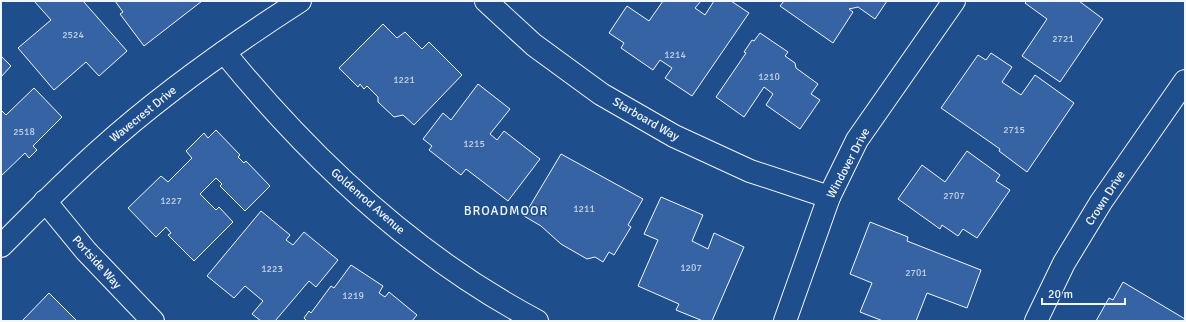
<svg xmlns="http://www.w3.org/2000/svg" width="1186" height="322" font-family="Signika,sans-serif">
  <rect width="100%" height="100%" fill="#1f4e8c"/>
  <g fill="#3563a3" stroke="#f2f6ff">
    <path d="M34,1h49l44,50 -28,25 -13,-14 -32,28 -36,-42 33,-28z"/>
    <path d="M115,1h87l-58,45 -24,-32 3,-2z"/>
    <path d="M663,1h38l-6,7 10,7 9,-14h17l18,12 -57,83 -27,-18 7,-10 -12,-8 -7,10 -32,-22 3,-5 -15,-10 18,-27 22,15z"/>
    <path d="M784,1h103l-12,18 -17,-12 -9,2 4,3 -20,31 -53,-37z"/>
    <path d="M1027,1h52l24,18 -43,63 -38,-26 25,-37 -22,-16z"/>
    <path d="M383,24l14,14 8,-6 17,17 7,-7 33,33 -48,50 -11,-10 -9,2 -16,-15v-5l-11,-11 -3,3 -4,-5 -2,3 -19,-19z"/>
    <path d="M760,33l28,19 -3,4 10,7 1,5 22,16 -7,10 9,6 -20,29 -34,-24 7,-11 -9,-7 -20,30 -28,-20 30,-44 -2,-1 8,-12 2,1z"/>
    <path d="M991,53l21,14 -10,15 19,13 14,-20 39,28 -47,69 -28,-21 1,-2 -59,-41 37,-53 8,5z"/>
    <path d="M1,56l10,10 -10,11z"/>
    <path d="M478,84l32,25 -20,25 7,6 7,-9 36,28 -32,42 -42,-32 -5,6 -32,-25 3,-4 -9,-7 20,-26 8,7z"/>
    <path d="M34,88l28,29 -29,29 4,4 -8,8 -4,-5 -24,23v-66l5,5z"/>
    <path d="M216,130l24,25 -2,2 6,6 2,-2 24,25 -25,25 -25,-25 2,-2 -6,-6 -16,16 16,16 3,-3 14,15 -39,39 -26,-26 3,-2 -5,-6 -10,10 -28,-29 33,-32 7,6 24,-24 -6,-7 18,-18 4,5z"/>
    <path d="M967,151l33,24 -4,6 14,9 -33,48 -14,-9 -5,7 -16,-11 -2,4 -42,-30 24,-34 23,17z"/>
    <path d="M561,154l82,45 -15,26 3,2 -17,28 -5,-3 -6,10 -8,-5 -8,2 -26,-15 -20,-18 -17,-10z"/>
    <path d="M661,197l42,18 -11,26 16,8 6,-16 30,14 -32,74h-9l-27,-11 3,-6 -41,-18 20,-46 -14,-6z"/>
    <path d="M261,211l29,24 -4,5 7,5 11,-13 34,28 -22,27 -7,-6 -34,40h-14l-9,-7 11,-13 -18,-15 -11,12 -27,-22z"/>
    <path d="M870,222l38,15 -1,4 74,29 -14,38 -40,-15 -11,28h-33l-23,-9 12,-29 -22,-9z"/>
    <path d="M351,265l32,21 -4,7 6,4 4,-5 28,23 -5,6h-105l-3,-3 5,-7 2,2 20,-27 3,2z"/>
    <path d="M1123,282l62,37v2h-89l13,-23 4,2z"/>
    <path d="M49,293l28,28h-55z"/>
  </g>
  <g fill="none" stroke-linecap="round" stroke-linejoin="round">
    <g stroke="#f2f6ff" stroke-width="24">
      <g id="minor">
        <path d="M486,1l48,44 67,49 73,42 76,35 79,26"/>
        <path d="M224,52c87,107 190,204 313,269"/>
        <path d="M45,201l41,50 67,70"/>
        <path d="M1,246c33,-33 65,-66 100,-97 61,-55 129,-103 199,-148"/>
        <path d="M785,321l44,-124 28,-57 97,-139"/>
        <path d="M1036,321l28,-58 37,-61 84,-121"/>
      </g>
    </g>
    <use href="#minor" stroke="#1f4e8c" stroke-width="22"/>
  </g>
  <g text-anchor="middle" stroke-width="3" stroke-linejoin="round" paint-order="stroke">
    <g font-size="10" fill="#c3d1e8">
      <text x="73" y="38">2524</text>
      <text x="1063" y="42">2721</text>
      <text x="675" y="58">1214</text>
      <text x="769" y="80">1210</text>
      <text x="404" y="83">1221</text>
      <text x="1014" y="133">2715</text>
      <text x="24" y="135">2518</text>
      <text x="474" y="147">1215</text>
      <text x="954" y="199">2707</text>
      <text x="171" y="204">1227</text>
      <text x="584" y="212">1211</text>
      <text x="691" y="271">1207</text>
      <text x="272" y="272">1223</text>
      <text x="916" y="276">2701</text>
      <text x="353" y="299">1219</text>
    </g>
    <g font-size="12" fill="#f2f6ff" stroke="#1f4e8c">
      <text transform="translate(143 114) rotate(-39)" y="4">Wavecrest Drive</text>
      <text transform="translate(646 119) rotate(30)" y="4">Starboard Way</text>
      <text transform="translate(848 163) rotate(-62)" y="4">Windover Drive</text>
      <text transform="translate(1105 198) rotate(-57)" y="4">Crown Drive</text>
      <text transform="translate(368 201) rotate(41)" y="4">Goldenrod Avenue</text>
      <text transform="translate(97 262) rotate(48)" y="4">Portside Way</text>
    </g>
    <g font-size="13" letter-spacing="1" fill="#f2f6ff" stroke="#1f4e8c">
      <text x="506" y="215">BROADMOOR</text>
    </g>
  </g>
  <rect width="1186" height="322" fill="none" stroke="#f2f6ff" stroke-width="4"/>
  <path d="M1042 298v6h83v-6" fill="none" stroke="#f2f6ff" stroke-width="2"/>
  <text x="1048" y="298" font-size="12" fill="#f2f6ff" stroke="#1f4e8c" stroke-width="3" paint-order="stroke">20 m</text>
</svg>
